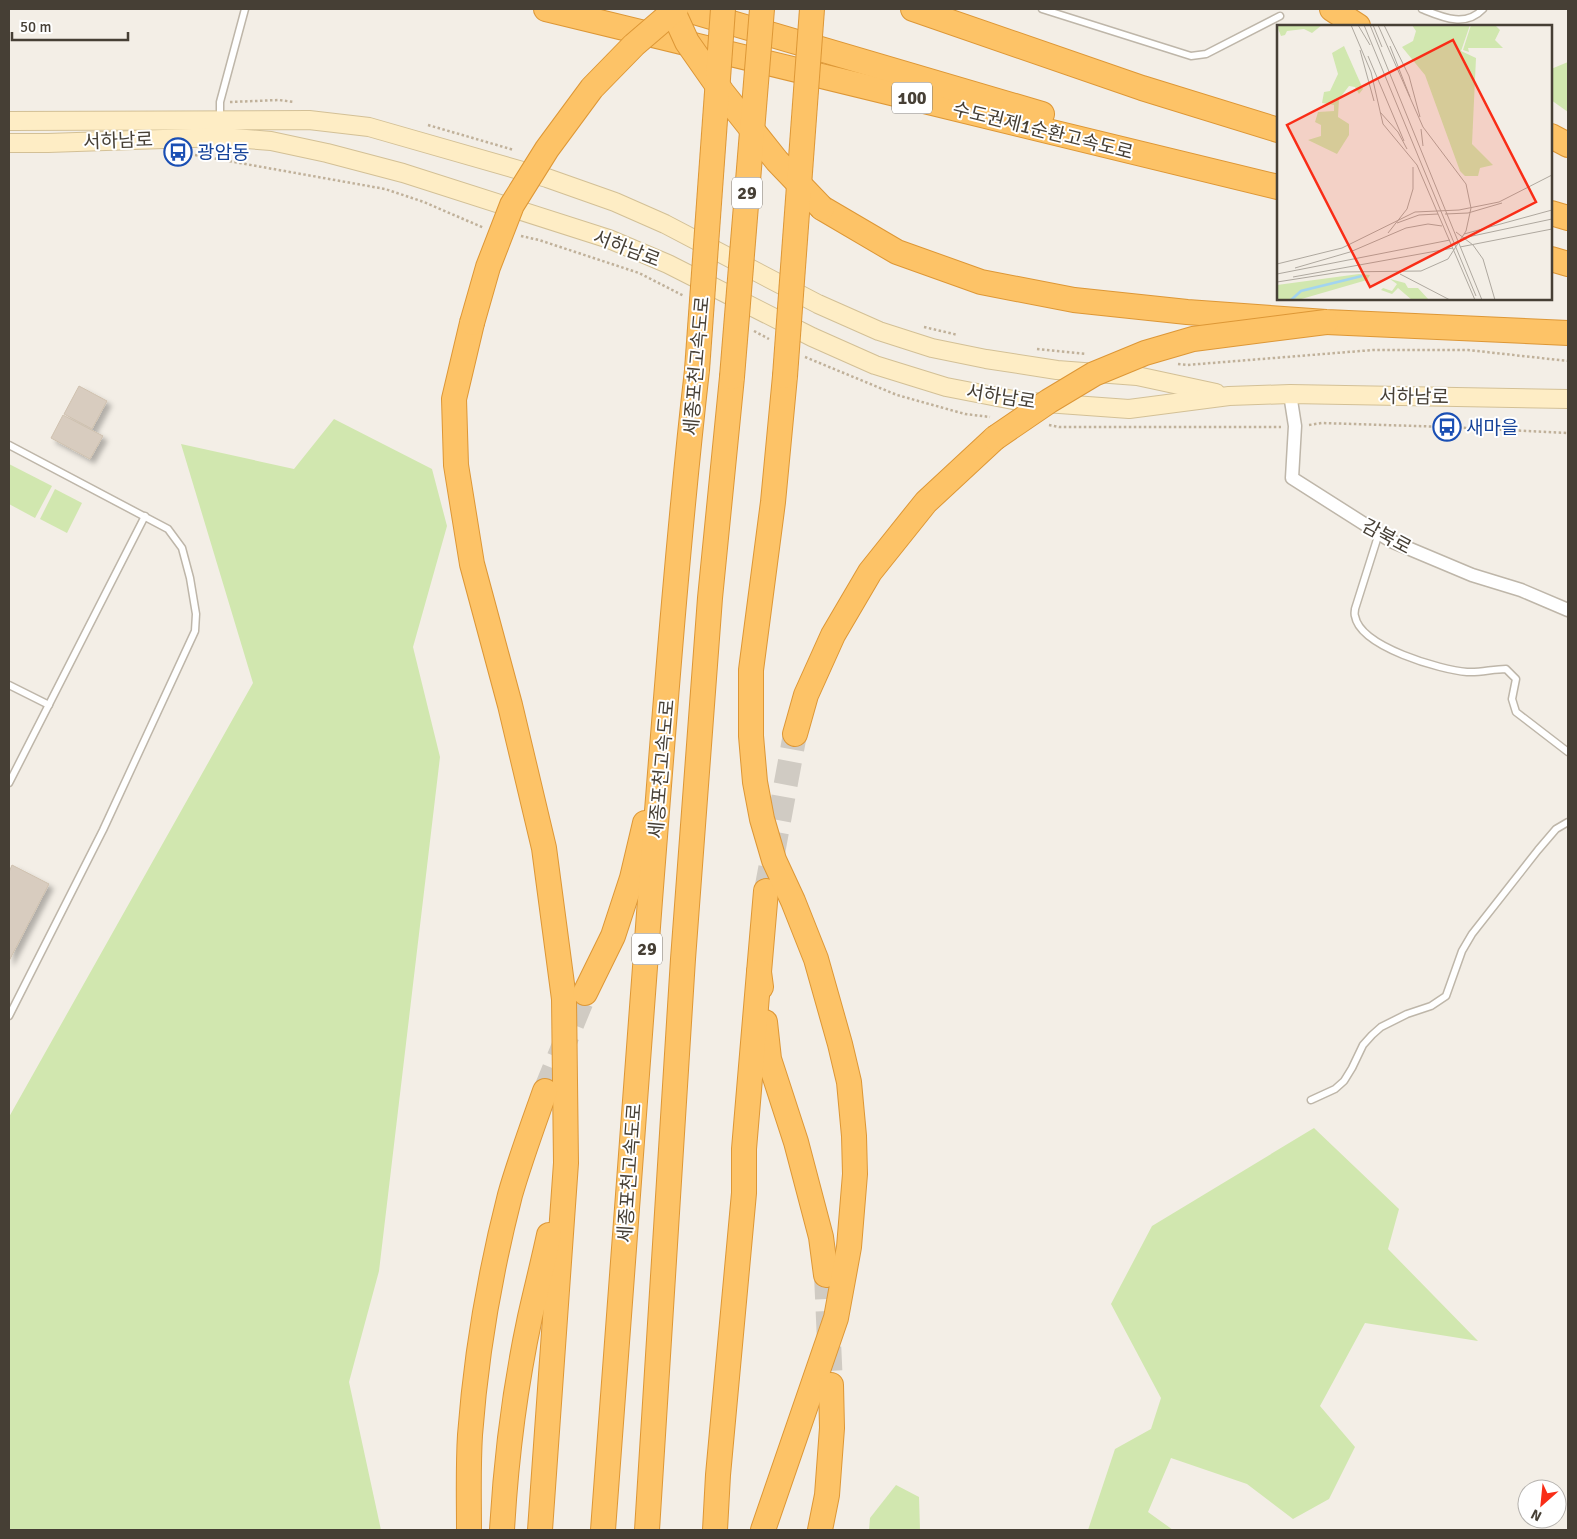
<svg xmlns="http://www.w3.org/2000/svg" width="1577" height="1539" font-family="Signika,'Noto Sans KR',sans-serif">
  <defs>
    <filter id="shadow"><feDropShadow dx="4.5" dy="4.5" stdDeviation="2.5" flood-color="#0004"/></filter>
  </defs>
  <rect width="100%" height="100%" fill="#f3eee6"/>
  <g fill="#d1e7af">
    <path d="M1568,62v50l-17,-12v-31z"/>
    <path d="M334,419l98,50 15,57 -34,121 27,110 -61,514 -30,111 32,148h-372v-413l244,-434 -72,-239 113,25z"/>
    <path d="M9,464l43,22 -17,32 -26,-14z"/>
    <path d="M55,489l27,14 -15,30 -27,-14z"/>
    <path d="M1314,1128l85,81 -11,40 90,92 -113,-18 -45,83 35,41 -26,52 -36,20 -46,-35 -76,-26 -23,54 25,18h-85l27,-81 36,-20 10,-31 -50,-94 41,-78z"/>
    <path d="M896,1485l23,12 1,33h-51l1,-12z"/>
  </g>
  <g fill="#d8ccbf" stroke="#cfc1af" filter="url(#shadow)">
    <path d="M79,386l28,15 -15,28 -28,-15z"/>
    <path d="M63,415l40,21 -13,23 -39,-21z"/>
    <path d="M12,865l37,19 -40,77v-89z"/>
  </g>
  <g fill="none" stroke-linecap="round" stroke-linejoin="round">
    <g stroke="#d0cbc3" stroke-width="24" stroke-dasharray="24 12" stroke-linecap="butt">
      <path d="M766,891l29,-157"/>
      <path d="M545,1091l40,-98"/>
      <path d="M826,1275l5,110"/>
    </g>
    <g stroke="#beb6a9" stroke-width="9">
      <g id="lane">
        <path d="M1042,9l149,47 15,-2 74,-38"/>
        <path d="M1422,9c20,8 43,19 61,0"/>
        <path d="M220,119v-17l25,-93"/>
        <path d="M9,445l159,84 14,19 8,30 6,36 -1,17 -92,199 -94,186"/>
        <path d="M1379,533l-24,76c0,2 -1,5 0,7 5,31 86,54 112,56 13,1 26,-3 39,-3l10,10 -4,20 4,13 52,40"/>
        <path d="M9,685l40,20"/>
        <path d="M9,783l136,-267"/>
        <path d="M1311,1100l24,-11 9,-8 8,-13 11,-23 9,-10 9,-8 26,-13 24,-8 15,-10 16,-45 10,-17 66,-84 18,-21 12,-7"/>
      </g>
    </g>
    <g stroke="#beb6a9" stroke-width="15">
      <path id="street" d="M1290,394l5,32 -3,52 99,63 81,34 49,15 47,20"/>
    </g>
    <g stroke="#d3c096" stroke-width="20">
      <g id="secondary">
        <path d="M9,121l300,-1 60,7 178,51 68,24 50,22 153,80 61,27 53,17 54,11 71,11 80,6 79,17"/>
        <path d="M9,143h39l173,-6 50,4 56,12 76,20 206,66 59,25 144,73 63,28 71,22 72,14 111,8 100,-13 61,-2 278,5"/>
      </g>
    </g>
    <g stroke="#dd9736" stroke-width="26">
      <g id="highway">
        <path d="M546,9l732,178"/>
        <path d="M684,9l358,105"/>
        <path d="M913,9l229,79 136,42"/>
        <path d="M1332,9l26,17"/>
        <path d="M1551,136l17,9"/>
        <path d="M822,208l75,44 84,30 93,18 113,12 139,10 242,11"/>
        <path d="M1551,213l17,5"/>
        <path d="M1551,259l17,5"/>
        <path d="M472,323l-18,76 2,66 16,99 38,141 34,143 20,151 2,164 -26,367"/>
        <path d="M795,734l11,-39 27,-60 37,-63 56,-70 69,-64"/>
        <path d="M761,987l-2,-15 7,-81"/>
        <path d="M585,993l28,-57 19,-58 13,-55"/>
        <path d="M765,1022l4,37 27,83 25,95 5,38"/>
        <path d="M469,1530c0,-31 -1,-63 1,-95 6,-80 20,-162 40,-240 10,-35 23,-70 35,-104"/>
        <path d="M502,1530c4,-71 13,-143 28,-213 6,-27 13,-54 19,-82"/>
        <path d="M603,1530c15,-210 31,-420 47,-630 14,-177 27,-354 47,-530"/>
        <path d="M647,1530l36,-571 27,-361 22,-221"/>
        <path d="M715,1530l3,-55 26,-282v-44l15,-177"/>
        <path d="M763,1530l73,-212 13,-71 6,-73 -1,-38 -5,-54 -9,-38 -24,-85 -23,-58 -19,-41 -12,-41 -7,-37 -4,-46v-66l22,-168 12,-126"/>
        <path d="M820,1530l7,-35 5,-67 -1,-43"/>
      </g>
    </g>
    <g stroke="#c0b19a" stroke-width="2.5" stroke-dasharray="2.5 2.5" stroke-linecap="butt">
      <path d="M230,102l49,-2 15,2"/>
      <path d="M428,125l86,25"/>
      <path d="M195,155l190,34 39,13 60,26"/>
      <path d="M521,236l18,4 100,33 45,23"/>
      <path d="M924,327l34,8"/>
      <path d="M754,331l15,8"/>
      <path d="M1037,349l49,5"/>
      <path d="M805,357l92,38 68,19 25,3"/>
      <path d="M1178,364l9,1 186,-15h95l100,11"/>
      <path d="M1049,425l10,2h222"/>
      <path d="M1309,425l13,-2 125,4 121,6"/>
    </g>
    <use href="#lane" stroke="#fff" stroke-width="6"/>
    <use href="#street" stroke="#fff" stroke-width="12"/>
    <use href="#secondary" stroke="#feedc5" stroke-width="18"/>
    <use href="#highway" stroke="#fdc367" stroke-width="24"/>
    <g stroke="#dd9736" stroke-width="26" stroke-linecap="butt">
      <g id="highway-bridge">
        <path d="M672,9l15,33 35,50 55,69 45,47"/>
        <path d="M472,323l16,-56 24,-62 35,-56 45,-61 42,-43 42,-36"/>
        <path d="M697,370l26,-361"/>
        <path d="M785,376l27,-367"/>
        <path d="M732,377l30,-368"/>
        <path d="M995,438l54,-37 45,-27 51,-21 48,-14 133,-17"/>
      </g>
    </g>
    <use href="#highway-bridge" stroke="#fdc367" stroke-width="24"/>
  </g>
  <defs>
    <g id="bus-ring" transform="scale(1.4375)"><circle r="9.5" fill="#fff" stroke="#1a4fb4" stroke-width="1.5"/><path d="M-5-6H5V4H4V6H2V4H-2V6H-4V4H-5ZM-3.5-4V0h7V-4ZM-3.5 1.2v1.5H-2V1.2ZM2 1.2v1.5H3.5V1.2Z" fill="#1a4fb4"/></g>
  </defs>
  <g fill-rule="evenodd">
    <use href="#bus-ring" x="178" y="152"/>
    <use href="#bus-ring" x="1447" y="427"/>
  </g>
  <g text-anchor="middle" stroke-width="4" stroke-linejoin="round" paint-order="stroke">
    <g fill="#fff" stroke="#7e7972" stroke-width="1">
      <rect x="892" y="82.5" width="40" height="31" rx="4"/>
      <rect x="732" y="177.5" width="30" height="31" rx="4"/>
      <rect x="632" y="933.5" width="30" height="31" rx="4"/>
    </g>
    <g font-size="18" font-weight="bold" fill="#463f35">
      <text x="912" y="104">100</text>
      <text x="747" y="199">29</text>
      <text x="647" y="955">29</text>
    </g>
    <g font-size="19" fill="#463f35" stroke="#fff">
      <text transform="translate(1043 130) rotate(14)" y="7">수도권제1순환고속도로</text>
      <text transform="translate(118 140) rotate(-2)" y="7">서하남로</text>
      <text transform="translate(627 248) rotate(21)" y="7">서하남로</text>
      <text transform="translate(696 366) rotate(-85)" y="7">세종포천고속도로</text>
      <text transform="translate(1001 396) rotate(9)" y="7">서하남로</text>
      <text transform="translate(1414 396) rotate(1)" y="7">서하남로</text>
      <text transform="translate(1387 536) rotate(28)" y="7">감북로</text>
      <text transform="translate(661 769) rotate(-85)" y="7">세종포천고속도로</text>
      <text transform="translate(629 1173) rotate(-86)" y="7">세종포천고속도로</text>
    </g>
    <g font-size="19" fill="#164399" stroke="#fff" text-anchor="start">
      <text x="197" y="159">광암동</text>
      <text x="1466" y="434">새마을</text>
    </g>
  </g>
  <g transform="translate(1277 25)">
    <rect width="275" height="275" fill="#f3eee6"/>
    <path d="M45,0l-10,8 -8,-4 -17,2 -2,4 -4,1 -4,-10zM135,0h58l-9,26 15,7 -4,86 21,21 -13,3 -2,8h-13l-5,-5 -35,-96 -23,-28 11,-6 3,-10zM194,0h24l5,5 -5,10 8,8h-35l1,4 -6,-2zM67,21l19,43 -4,5 -4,-7 -6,-1 -10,13 -1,18 11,7v11l-12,19 -29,-14 13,-4v-11l-6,-3 3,-10 16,-1v-6l-12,-2 2,-11 6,-1 8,-17 -6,-21zM82,249l11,1 -3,5 -69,20h-21v-15zM113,254l15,4 3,5h10l11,12h-17l-14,-12 -6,6 -11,-4 2,-2 9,3 5,-7z" fill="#d1e7af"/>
    <path fill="none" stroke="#a2d4f0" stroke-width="2.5" d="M14,275l10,-9 61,-15"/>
    <path fill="none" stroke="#aea89f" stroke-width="1" d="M74,0l20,47 12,52 34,41 58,135M81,0l12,20M87,0l112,271M93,0l112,275M96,0l9,22M107,0l25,51 11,41M113,21l20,51M83,25l14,51M91,31l36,85M103,87l18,20 9,17M144,104l2,17M168,189l23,-1 34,-10M120,198l22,-8 19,-1M179,207l17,13 10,14 12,41M111,208l19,-24 6,-20v-22M187,209l88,-24M186,213l89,-19M183,222l92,-18M0,239l65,-16 73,-36 44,-2 40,-8 53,-27M18,243l55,-16 56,-24 22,-4 14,2M0,249l173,-34M123,249l50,26M16,252l160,-29M0,257l64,-10 80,-1 27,-12 18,-28 5,-23 -5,-24 -43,-57 -45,-102"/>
    <path fill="#f92d17" fill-opacity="0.15" stroke="#f92d17" stroke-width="2.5" d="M176,15l83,162 -166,85 -83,-162z"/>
    <rect width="275" height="275" fill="none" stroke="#463f35" stroke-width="2.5"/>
  </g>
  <rect width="1577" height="1539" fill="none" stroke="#463f35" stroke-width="20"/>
  <g transform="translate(1542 1504) rotate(207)"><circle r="24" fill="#ffffff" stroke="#b5b2ae"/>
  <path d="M0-4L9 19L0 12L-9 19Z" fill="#f92d17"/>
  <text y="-8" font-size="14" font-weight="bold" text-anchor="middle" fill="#463f35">N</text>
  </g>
  <path d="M12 32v8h116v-8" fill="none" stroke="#463f35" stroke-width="2.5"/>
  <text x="20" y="32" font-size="15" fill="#463f35" stroke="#ffffff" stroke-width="4" paint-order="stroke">50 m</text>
</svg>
